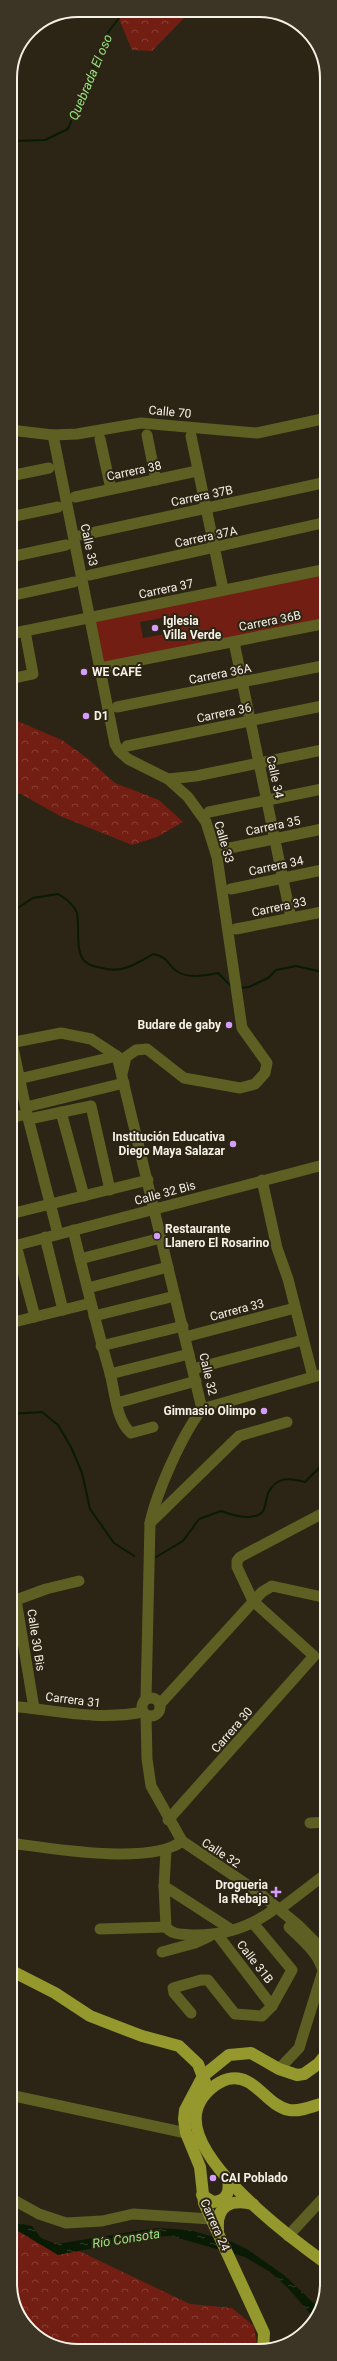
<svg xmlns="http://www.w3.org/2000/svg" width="337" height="2361" font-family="Roboto,sans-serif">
  <defs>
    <pattern id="forest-crowns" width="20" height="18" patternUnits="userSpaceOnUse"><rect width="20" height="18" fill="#731e13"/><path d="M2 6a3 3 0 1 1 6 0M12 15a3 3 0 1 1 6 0" fill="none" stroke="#883f35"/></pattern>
    <pattern id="water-ripples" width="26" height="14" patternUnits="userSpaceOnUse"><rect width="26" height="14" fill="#091b04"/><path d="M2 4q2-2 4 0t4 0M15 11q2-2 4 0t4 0" fill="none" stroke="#2d3d29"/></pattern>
  </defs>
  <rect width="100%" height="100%" fill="#2c2414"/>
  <path fill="#731e13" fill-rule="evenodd" d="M327,569v54l-227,45 -9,-50zM168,617l3,16 -28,5 -3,-16z"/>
  <g fill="url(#forest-crowns)">
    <path d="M189,13l-37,38 -20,-1 -15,-36z"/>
    <path d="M10,718l52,22 25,18 28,25 44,17 24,22 -26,15 -25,8 -72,-29 -39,-22h-11z"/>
    <path d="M10,2231h8l61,20 111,53 42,4 22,18 4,25 -198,-2 -33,-21 -17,-40z"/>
  </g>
  <path fill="url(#water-ripples)" d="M17,2223l15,3 9,12 16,6 85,-14 17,-2 30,2 43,12 15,7 37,26 37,35 -6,9 -28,-32 -17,-15 -25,-15 -74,-21 -29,1 -21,6 -63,12 -40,-24 -8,1v-8z"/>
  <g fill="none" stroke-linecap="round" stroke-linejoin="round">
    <g stroke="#091b04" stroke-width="2">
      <path d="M10,145l6,-4 29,-1 23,-11 38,-94 16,-21"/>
      <path d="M10,913l23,-15 25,-4c7,4 16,11 19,19 3,13 -3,43 10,50 4,3 10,4 15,5 19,6 34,-4 51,-14 18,4 13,11 25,18 12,7 27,3 40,1l13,13"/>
      <path d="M240,988l9,-1 19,-9 8,-8 20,-4 31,7"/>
      <path d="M10,1414l32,-2 16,13 13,22 11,26 8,36 24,34 20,13"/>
      <path d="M156,1557l27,-16 16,-22 22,-8c10,4 34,11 42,0 3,-5 3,-13 5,-18 9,-17 21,-15 37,-11l14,-14 8,-4"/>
    </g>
    <g stroke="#5d6022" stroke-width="11">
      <path d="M10,430l43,5 24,-1 64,-11 116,10 70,-15"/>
      <path d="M53,435l62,309 4,7 9,8 40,20 20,18 18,25 11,35 25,171 25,35 -2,10 -10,11 -15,4 -56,-10 -37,-29 -11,1 -10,7 -4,17"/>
      <path d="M147,435l9,45"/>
      <path d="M191,436l32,153"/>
      <path d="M100,439l11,50"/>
      <path d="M10,476l39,-8"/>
      <path d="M75,497l122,-26"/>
      <path d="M10,517l48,-10"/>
      <path d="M82,535l245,-53"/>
      <path d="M10,557l56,-12"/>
      <path d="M90,575l237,-53"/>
      <path d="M10,596l64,-14"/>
      <path d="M10,634l317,-65"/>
      <path d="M234,642l57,276"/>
      <path d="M100,668l227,-45"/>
      <path d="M10,679l23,-5 -8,-43"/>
      <path d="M117,707l210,-42"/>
      <path d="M127,746l200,-41"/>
      <path d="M168,779l28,-3 131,-27"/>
      <path d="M209,812l118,-24"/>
      <path d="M225,849l102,-21"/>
      <path d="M231,889l96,-20"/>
      <path d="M236,929l91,-18"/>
      <path d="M10,1043l51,-10 30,6 26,17 85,353c-20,26 -45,82 -52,114l-4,176"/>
      <path d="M12,1043l15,71 31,120"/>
      <path d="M10,1081l107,-25"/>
      <path d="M26,1107l98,-24"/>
      <path d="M61,1112l23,84"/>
      <path d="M10,1118l17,-4"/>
      <path d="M29,1119l62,-13 19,84"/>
      <path d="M262,1180l15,68 11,31 25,98"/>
      <path d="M10,1214l138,-34"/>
      <path d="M73,1230c12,48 23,96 37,143 5,19 6,47 21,60l22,-6"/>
      <path d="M45,1237l18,73"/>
      <path d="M16,1245l19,72"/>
      <path d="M10,1247l317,-83"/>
      <path d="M80,1259l81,-21"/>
      <path d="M88,1288l80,-21"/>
      <path d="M94,1316l81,-20"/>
      <path d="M10,1323l81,-20"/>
      <path d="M185,1337l110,-29"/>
      <path d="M101,1346l82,-20"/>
      <path d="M193,1369l110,-29"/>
      <path d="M110,1374l79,-20"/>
      <path d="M117,1403l79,-22"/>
      <path d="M202,1409l125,-36"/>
      <path d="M150,1523l89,-87 48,-14"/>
      <circle cx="151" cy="1707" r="9"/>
      <path d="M160,1704l102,-112 10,-6 55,12"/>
      <path d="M10,1706c45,4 87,15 133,6"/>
      <path d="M34,1708l-18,-108 30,-11 33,-8"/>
      <path d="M146,1715l1,44 4,27 31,55 76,51 40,33 29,29"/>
      <path d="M168,1820l146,-164 -61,-55 -16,-34v-6l3,-4 87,-46"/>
      <path d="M310,1823l17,-1"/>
      <path d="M10,1843c38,5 142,23 172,-2"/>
      <path d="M166,1850l-2,36 2,41c6,8 15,7 25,8 31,1 61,-8 86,-28"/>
      <path d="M164,1886l68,44"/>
      <path d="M280,1909l47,-36"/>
      <path d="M100,1929l66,-2"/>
      <path d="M217,1934l55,72"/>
      <path d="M162,1952l33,-9 15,-7"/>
      <path d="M191,2013l-17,-20 -1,-5 28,-8h7l27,34 27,2 10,-10 20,-36 -39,-47"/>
      <path d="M279,2069l20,-21 24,-77c-5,-19 -21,-31 -34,-44"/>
      <path d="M10,2095l176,38"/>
      <path d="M10,2198l29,16 27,9 36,-2 31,-7 78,5"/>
      <path d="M288,2236l39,-42"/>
    </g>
    <g stroke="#94982d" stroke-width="12">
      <path d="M10,1970l45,23 35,23 52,20 37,10 19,18 7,18"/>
      <path d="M327,2010v15"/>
      <path d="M327,2102c-12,3 -25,10 -38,8 -24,-5 -34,-37 -61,-31 -11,3 -23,13 -28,23 -28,49 92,137 127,162"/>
      <path d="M202,2195l11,7c15,-1 17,-11 15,-24"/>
      <path d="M218,2230c-2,-25 13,-31 35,-26"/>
      <path d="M263,2351l1,-18 -60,-130 -4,-36 -14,-34 -2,-14 1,-9 18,-34 26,-21 22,-2 28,16 18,6 7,-1 14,-10 9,-11"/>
    </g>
  </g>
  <g fill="#d49cfc" stroke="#2c2414" stroke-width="1.5">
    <circle cx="155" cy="628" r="4"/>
    <circle cx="84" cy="672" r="4"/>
    <circle cx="86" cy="716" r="4"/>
    <circle cx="229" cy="1025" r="4"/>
    <circle cx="233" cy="1144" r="4"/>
    <circle cx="157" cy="1236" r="4"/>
    <circle cx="264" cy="1411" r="4"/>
    <path d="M274 1886h4v4h4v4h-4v4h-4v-4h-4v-4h4z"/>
    <circle cx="213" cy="2178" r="4"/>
  </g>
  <g text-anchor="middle" stroke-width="4" stroke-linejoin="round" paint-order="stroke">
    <g font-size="12" fill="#f6f1e6" stroke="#2c2414">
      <text transform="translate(170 412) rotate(5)" y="4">Calle 70</text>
      <text transform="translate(134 471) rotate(-12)" y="4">Carrera 38</text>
      <text transform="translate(202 496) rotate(-12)" y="4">Carrera 37B</text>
      <text transform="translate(206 537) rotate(-12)" y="4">Carrera 37A</text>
      <text transform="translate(89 545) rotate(78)" y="4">Calle 33</text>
      <text transform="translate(166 589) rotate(-12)" y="4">Carrera 37</text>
      <text transform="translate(270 621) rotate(-11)" y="4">Carrera 36B</text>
      <text transform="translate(220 674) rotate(-11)" y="4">Carrera 36A</text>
      <text transform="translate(224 713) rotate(-12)" y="4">Carrera 36</text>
      <text transform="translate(275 777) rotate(78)" y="4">Calle 34</text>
      <text transform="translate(273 826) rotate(-12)" y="4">Carrera 35</text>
      <text transform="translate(224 842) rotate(74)" y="4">Calle 33</text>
      <text transform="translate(276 866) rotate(-12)" y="4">Carrera 34</text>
      <text transform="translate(279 907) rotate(-12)" y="4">Carrera 33</text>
      <text transform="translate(165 1193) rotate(-15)" y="4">Calle 32 Bis</text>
      <text transform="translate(237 1310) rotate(-15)" y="4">Carrera 33</text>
      <text transform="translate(208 1374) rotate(77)" y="4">Calle 32</text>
      <text transform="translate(36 1640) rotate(81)" y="4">Calle 30 Bis</text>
      <text transform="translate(73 1700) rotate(7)" y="4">Carrera 31</text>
      <text transform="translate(232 1730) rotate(-49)" y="4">Carrera 30</text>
      <text transform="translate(221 1853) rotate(33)" y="4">Calle 32</text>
      <text transform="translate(255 1962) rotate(52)" y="4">Calle 31B</text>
      <text transform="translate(215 2225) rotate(66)" y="4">Carrera 24</text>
    </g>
    <g font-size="12" font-weight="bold" fill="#f6f1e6" stroke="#2c2414" text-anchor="start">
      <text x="163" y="625">Iglesia<tspan x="163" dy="14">Villa Verde</tspan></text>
      <text x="92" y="676">WE CAFÉ</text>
      <text x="94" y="720">D1</text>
      <text x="221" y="1029" text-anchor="end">Budare de gaby</text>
      <text x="225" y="1141" text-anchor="end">Institución Educativa<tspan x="225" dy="14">Diego Maya Salazar</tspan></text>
      <text x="165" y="1233">Restaurante<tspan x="165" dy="14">Llanero El Rosarino</tspan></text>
      <text x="256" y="1415" text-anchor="end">Gimnasio Olimpo</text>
      <text x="268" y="1889" text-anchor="end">Drogueria<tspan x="268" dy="14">la Rebaja</tspan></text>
      <text x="221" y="2182">CAI Poblado</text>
    </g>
    <g font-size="13" font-style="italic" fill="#96e57e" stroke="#2c2414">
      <text transform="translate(90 77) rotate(-67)" y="5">Quebrada El oso</text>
      <text transform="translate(126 2238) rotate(-9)" y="5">Río Consota</text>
    </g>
  </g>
  <path d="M0 0H337V2361H0ZM78 17H259A61 61 0 0 1 320 78V2283A61 61 0 0 1 259 2344H78A61 61 0 0 1 17 2283V78A61 61 0 0 1 78 17Z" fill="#3c3425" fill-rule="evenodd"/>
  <path fill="none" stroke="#f6f1e6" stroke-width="2" d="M78 17H259A61 61 0 0 1 320 78V2283A61 61 0 0 1 259 2344H78A61 61 0 0 1 17 2283V78A61 61 0 0 1 78 17Z"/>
</svg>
